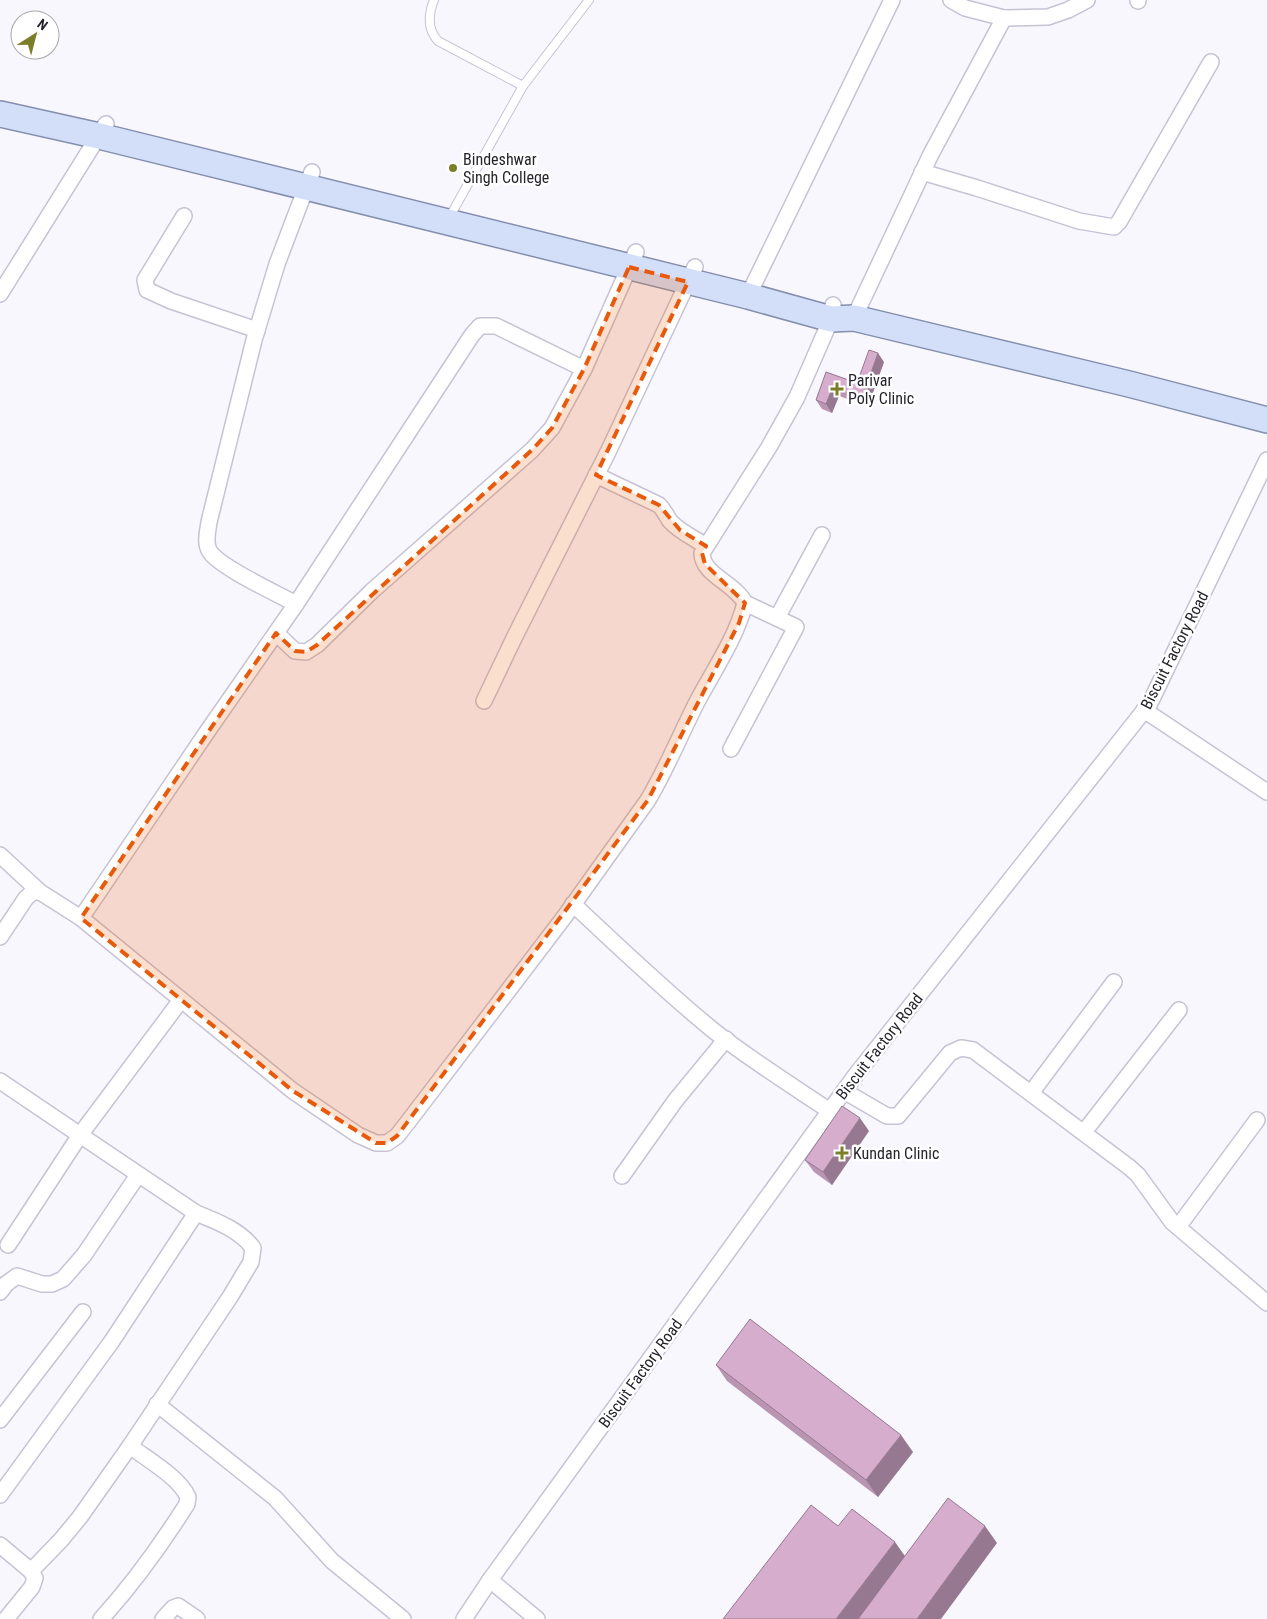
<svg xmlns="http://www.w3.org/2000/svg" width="1267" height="1619" font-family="'Roboto Condensed',sans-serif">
  <rect width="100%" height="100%" fill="#f9f7fe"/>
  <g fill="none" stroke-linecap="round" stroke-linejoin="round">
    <g stroke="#c7c2d4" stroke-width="10">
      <g id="service">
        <path d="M434,0c-6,15 -7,29 4,41l85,45"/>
        <path d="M449,218l74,-132 66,-86"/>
      </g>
    </g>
    <g stroke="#c7c2d4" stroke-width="18">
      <g id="minor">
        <path d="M951,0l14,8 39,10 44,-1 20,-7 19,-10"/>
        <path d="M1138,0v1"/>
        <path d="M922,172l55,16 102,33 35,6 5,-5 92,-160"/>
        <path d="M184,216l-39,64 2,10 24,11 86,29"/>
        <path d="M636,252l-52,117 -88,-43h-16l-8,9 -176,269 -89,128 -126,186 212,173 65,44 18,8h11l10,-7 11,-14 157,-206 83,-116c19,-32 33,-67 50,-100 16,-30 39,-64 47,-97 -10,-20 -43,-28 -43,-50l67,-106 28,-50 34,-78 2,-14"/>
        <path d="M0,294l106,-170"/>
        <path d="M748,296l144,-296"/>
        <path d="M854,318l77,-164 73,-136"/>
        <path d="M596,475l63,30c5,5 7,10 11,16 10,11 24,17 36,25"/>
        <path d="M296,604c-18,-10 -75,-36 -86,-52 -6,-9 -2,-21 -1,-30l45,-182 23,-76 35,-92"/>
        <path d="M777,618l45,-83"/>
        <path d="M276,633l19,18 11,1 11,-7 55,-54 160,-141 20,-22 32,-59"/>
        <path d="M484,701l31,-65 93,-184 87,-185"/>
        <path d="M1144,710l123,82"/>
        <path d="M731,749l65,-122 -51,-24"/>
        <path d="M0,855l40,37"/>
        <path d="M573,904c46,43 93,88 141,127 37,29 77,54 116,80"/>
        <path d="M0,937l26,-39 7,-6h7l41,26"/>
        <path d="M0,1081l80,54 -72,110"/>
        <path d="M844,1091l43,25h11l52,-63 11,-5 12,2 156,117 9,8 34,47 95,81"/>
        <path d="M1031,1093l83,-111"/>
        <path d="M1084,1132l95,-122"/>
        <path d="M622,1176l53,-75 51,-62"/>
        <path d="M1178,1227l79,-107"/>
        <path d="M0,1292l6,-8 11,-8 25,8h10l11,-5 21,-24 54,-80"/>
        <path d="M157,1404l118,94 57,63 71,58"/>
        <path d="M0,1420l83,-108"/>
        <path d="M0,1495l112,-154 84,-128 -116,-78 101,-135"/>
        <path d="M0,1545l31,26 4,7 -3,9 -26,32"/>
        <path d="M31,1571l30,-31 19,-23 50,-71 100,-149 21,-35 2,-14c-13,-18 -37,-27 -57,-35"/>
        <path d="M490,1580l47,39"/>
        <path d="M101,1619c32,-35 60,-74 86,-115l1,-7c-9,-20 -40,-37 -58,-51"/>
        <path d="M163,1619l10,-11 5,-2 19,13"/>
        <path d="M464,1619l26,-39 365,-504 295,-373 117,-243"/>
      </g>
    </g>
    <g stroke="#838fad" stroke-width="28">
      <path id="primary" d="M0,114l99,22 649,160 83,23 23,-1 275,66 138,36"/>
    </g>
    <use href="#service" stroke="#fff" stroke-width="8"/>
    <use href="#minor" stroke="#fff" stroke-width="15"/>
    <use href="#primary" stroke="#d3dff8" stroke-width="25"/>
  </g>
  <g fill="#b995b1">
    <path d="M884,362l-16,44 -29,-10 -7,17 -10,-4 -6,-9 10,-28 31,11z"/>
    <path d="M869,1131l-37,54 -18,-13 -9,-12z"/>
    <path d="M716,1365l197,87 -35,45 -151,-116z"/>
  </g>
  <g fill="#967990">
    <path d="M878,353l6,9 -16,44 -6,-8z"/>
    <path d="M833,387l6,9 -7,17 -6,-9z"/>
    <path d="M860,1118l9,13 -37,54 -9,-13z"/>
    <path d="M901,1435l12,17 -35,45 -12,-17z"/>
    <path d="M985,1526l12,17 -56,76h-24z"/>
    <path d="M895,1542l12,17 -46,60h-25z"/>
  </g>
  <g fill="#d7adce" stroke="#967990">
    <path d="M869,350l9,3 -16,45 -29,-11 -7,17 -10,-4 10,-28 31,11z"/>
    <path d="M842,1106l18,12 -37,54 -18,-12z"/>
    <path d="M750,1319l151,116 -35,45 -150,-115z"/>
    <path d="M948,1498l37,28 -68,93h-59z"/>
    <path d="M811,1505l27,21 14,-17 43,33 -59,77h-113z"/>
  </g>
  <path fill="#e8590c" fill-opacity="0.2" stroke="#e8590c" stroke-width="4" stroke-dasharray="10 6" stroke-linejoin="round" d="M629,267l59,15 -92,193 63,30 21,25 26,16 -4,7 3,11 40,39 -6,20 -91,177 -251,336 -10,7h-11l-83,-52 -212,-173 195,-285 19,18 11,1 11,-7 215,-195 20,-22 32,-59z"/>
  <g fill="#7b7e27" stroke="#fff" stroke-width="2">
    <circle cx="453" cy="168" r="5"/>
    <path d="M834.5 381.5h5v5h5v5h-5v5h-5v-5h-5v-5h5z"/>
    <path d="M839.5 1145.5h5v5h5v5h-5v5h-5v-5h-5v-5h5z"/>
  </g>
  <g text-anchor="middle" stroke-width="5" stroke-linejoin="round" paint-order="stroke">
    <g font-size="16" fill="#26242b" stroke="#fff" text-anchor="start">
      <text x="463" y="165">Bindeshwar<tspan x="463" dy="18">Singh College</tspan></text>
      <text x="848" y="386">Parivar<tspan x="848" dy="18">Poly Clinic</tspan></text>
      <text x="853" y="1159">Kundan Clinic</text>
    </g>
    <g font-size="16" fill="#26242b" stroke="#fff">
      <text transform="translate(1174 650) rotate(-63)" y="6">Biscuit Factory Road</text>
      <text transform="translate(879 1046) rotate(-52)" y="6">Biscuit Factory Road</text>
      <text transform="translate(640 1373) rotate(-54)" y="6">Biscuit Factory Road</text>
    </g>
  </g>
  <g transform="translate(35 35) rotate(36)"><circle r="24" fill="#ffffff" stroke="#a8a7aa"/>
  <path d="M0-4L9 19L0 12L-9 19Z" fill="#7b7e27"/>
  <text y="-8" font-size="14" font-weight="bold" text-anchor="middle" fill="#26242b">N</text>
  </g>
</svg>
